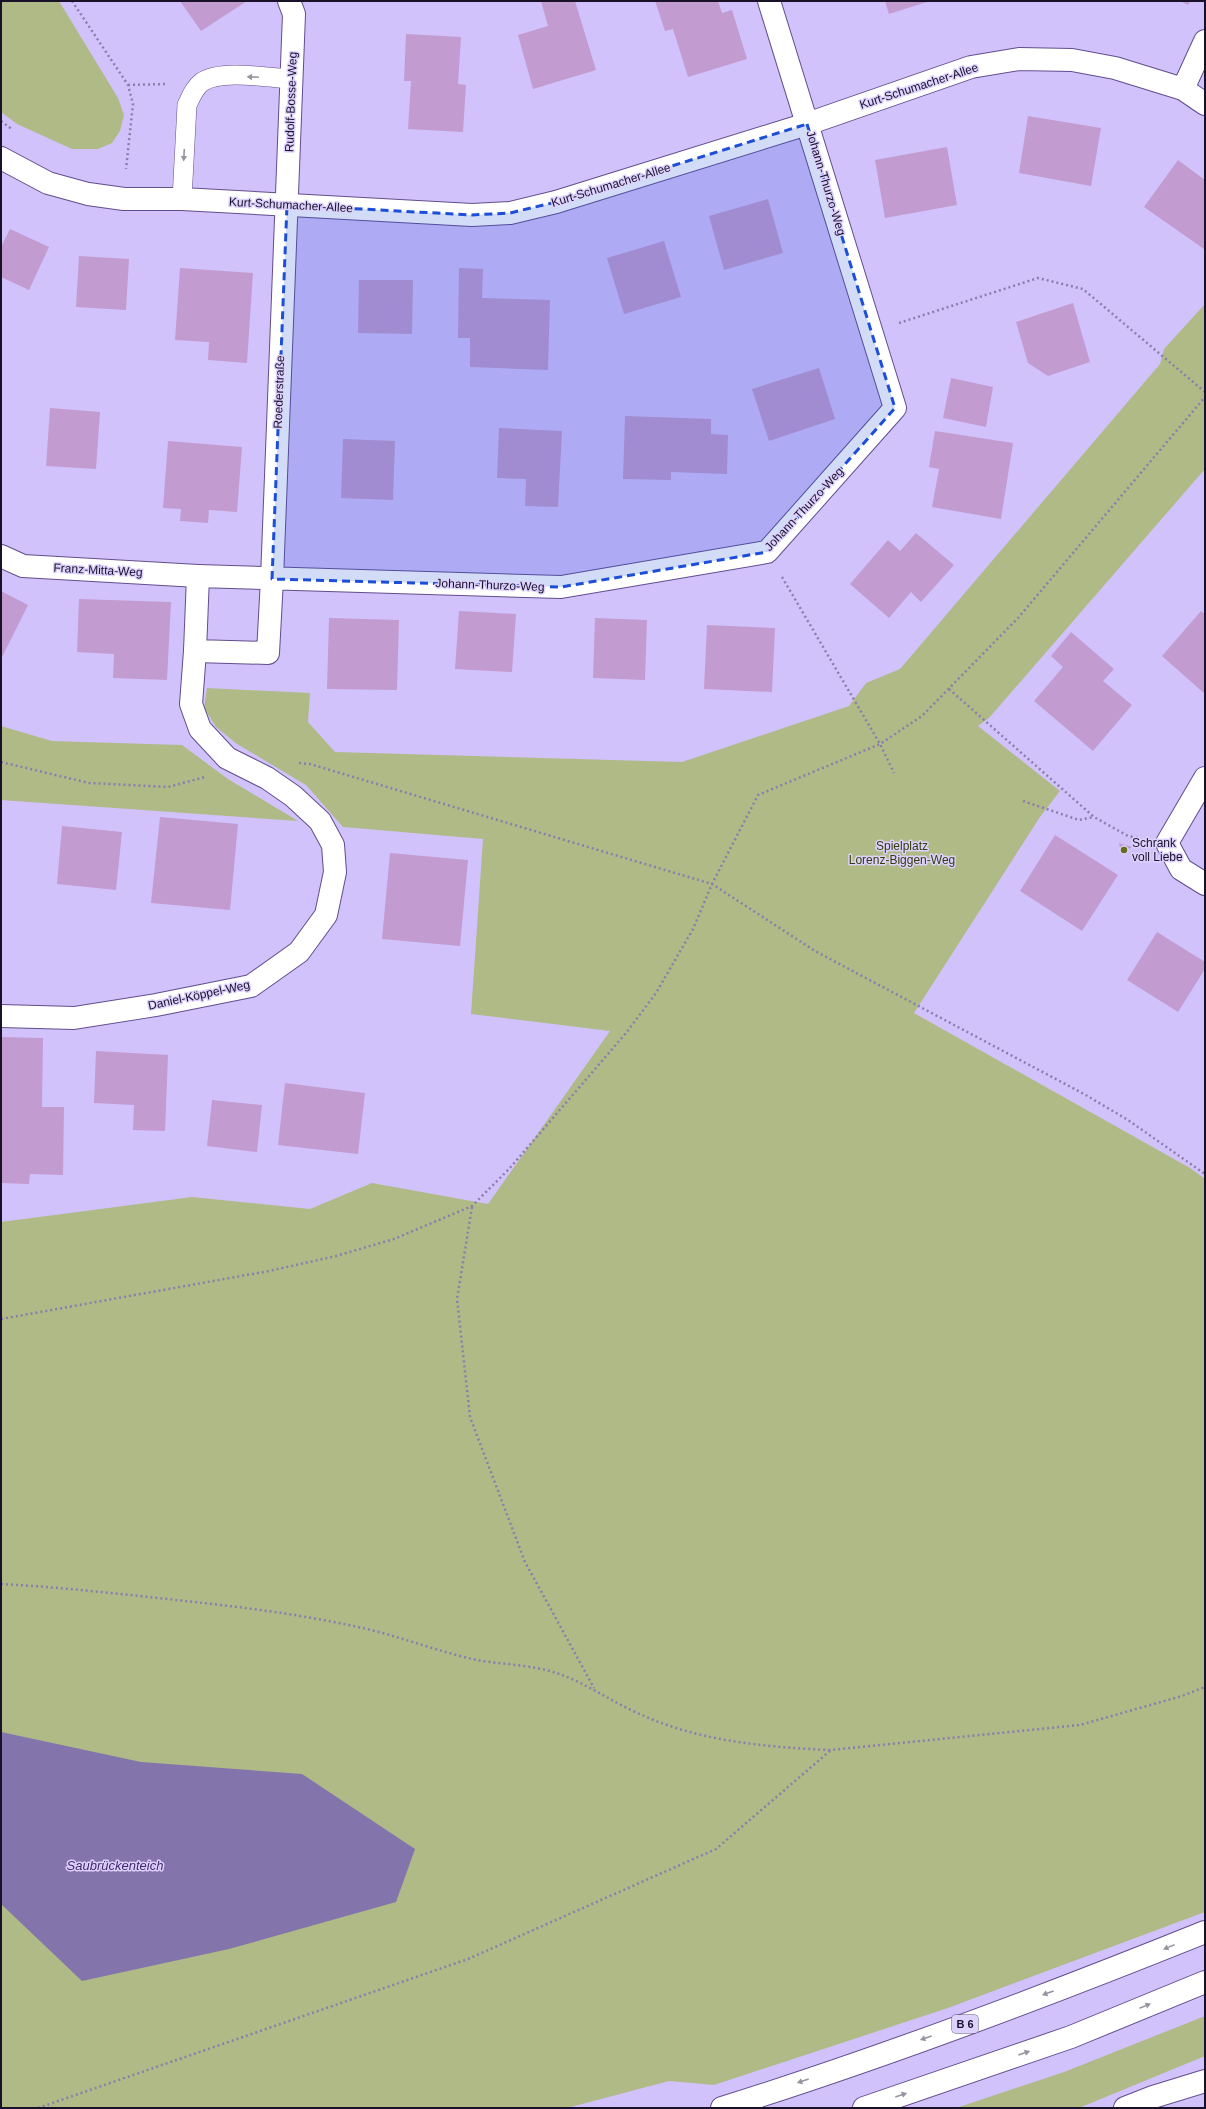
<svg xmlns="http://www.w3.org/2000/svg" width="1206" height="2109" font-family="Helvetica,sans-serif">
  <rect width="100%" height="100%" fill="#d2c2fc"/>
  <g fill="#b0ba87">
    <path d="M1,1h58l59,97 6,17 -4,16 -8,12 -14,6h-26l-55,-25 -16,-12z"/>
    <path d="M1205,304v165l-216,249 -11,8 82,65 -20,26 -126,196 276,155 15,11v733l-257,96 -234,77 -45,-4 -102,27h-566v-886l191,-25 118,12 62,-26 116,21 122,-173 -139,-17 12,-175 -140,-12 -37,-42 -69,-41 -21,-17 -12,-19 3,-20 103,5 -2,29 27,30 347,10 167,-56 17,-23 34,-14 260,-305 4,-15z"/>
    <path d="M1,726l51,15 130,4 46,34 70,42 -297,-21z"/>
    <path d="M1205,2016v40l-126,52h-123l108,-36z"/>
  </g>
  <path fill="#8474ac" d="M1,1732l140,30 161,12 113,75 -19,53 -167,47 -147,32 -81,-77z"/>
  <g fill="#c29bd0">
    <path d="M180,1h67l-46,30z"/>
    <path d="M541,1h34l21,69 -63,19 -15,-54 30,-9z"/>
    <path d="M655,1h63l4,12 10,-3 15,49 -59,18 -15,-48 -8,2z"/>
    <path d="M885,1h45l-41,13z"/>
    <path d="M1180,1h10l-2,4z"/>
    <path d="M406,34l55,3 -3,47 8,1 -3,47 -55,-3 3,-48h-7z"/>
    <path d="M1028,116l73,12 -10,58 -72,-13z"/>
    <path d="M947,147l10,58 -72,13 -10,-58z"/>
    <path d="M1178,160l27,20 -1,69 -60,-42z"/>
    <path d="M768,199l15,54 -59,17 -15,-54z"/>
    <path d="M10,229l39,18 -20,43 -28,-13v-30z"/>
    <path d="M664,241l17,56 -57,17 -17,-56z"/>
    <path d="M79,256l50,3 -3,51 -50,-3z"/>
    <path d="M180,268l73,5 -6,90 -39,-3 1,-18 -34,-2z"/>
    <path d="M459,268l24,1 -1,29 68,2 -2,70 -78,-3v-29h-12z"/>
    <path d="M359,280h54l-1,54 -54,-1z"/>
    <path d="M1073,303l17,59 -42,14 -20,-13 -12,-41z"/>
    <path d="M819,368l16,51 -66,22 -17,-52z"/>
    <path d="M951,378l42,9 -7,40 -43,-9z"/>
    <path d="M50,408l50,4 -4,57 -50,-3z"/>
    <path d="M625,416l86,3v15l17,1 -1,39 -56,-2v8l-48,-1z"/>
    <path d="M499,428l63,3 -4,76 -33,-1 1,-27 -29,-1z"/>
    <path d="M935,431l78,12 -12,76 -69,-12 7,-38 -10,-2z"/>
    <path d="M343,439l52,2 -2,59 -52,-2z"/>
    <path d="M168,441l74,6 -5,65 -28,-2 -1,13 -28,-2 1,-12 -18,-1z"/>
    <path d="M916,533l38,32 -33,37 -10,-10 -22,26 -39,-34 38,-44 12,11z"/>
    <path d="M1,591l27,14 -27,54z"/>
    <path d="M79,599l92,3 -4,78 -54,-2 1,-24 -37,-2z"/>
    <path d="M459,611l57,3 -4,58 -57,-3z"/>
    <path d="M1201,611l4,3v80l-43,-38z"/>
    <path d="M329,618l70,2 -2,70 -70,-1z"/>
    <path d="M595,618l52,2 -2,60 -52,-2z"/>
    <path d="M707,625l68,3 -3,64 -68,-3z"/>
    <path d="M1071,632l43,37 -11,12 29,24 -39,46 -59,-50 29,-34 -12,-11z"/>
    <path d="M160,817l78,7 -8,86 -79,-7z"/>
    <path d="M62,826l60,6 -6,58 -59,-6z"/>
    <path d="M1055,835l63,40 -36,56 -62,-40z"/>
    <path d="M1119,843l13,4 -11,6z"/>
    <path d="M390,853l78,7 -8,86 -78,-7z"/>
    <path d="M1157,932l48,30v7l-27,43 -51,-32z"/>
    <path d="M1,1037l42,1 -1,69h22l-1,68 -33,-1 -1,10 -28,-1z"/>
    <path d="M96,1051l72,4 -3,76 -32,-1 1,-25 -40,-2z"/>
    <path d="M285,1083l80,10 -7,61 -80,-9z"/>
    <path d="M212,1100l50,5 -5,47 -50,-6z"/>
  </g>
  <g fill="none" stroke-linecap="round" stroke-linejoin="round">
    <g stroke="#624d8d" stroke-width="20">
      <path id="lane" d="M182,199l5,-94c4,-8 7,-17 15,-23 20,-13 66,-4 90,-3"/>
    </g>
    <g stroke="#624d8d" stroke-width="24">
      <g id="street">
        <path d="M289,1l5,13 -22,565 -4,74 -73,-2 3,-75 363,11 206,-35 128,-144 -126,-407"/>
        <path d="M1183,89l22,-48"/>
        <path d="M1,158l47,25 40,11 36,5h58l290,16 38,-2 46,-11 251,-78 164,-57 48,-8 53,1 43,8 68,21 22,15"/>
        <path d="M1,556l22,10 175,10"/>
        <path d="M1205,778l-38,65 14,26 24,15"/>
        <path d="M1,1016l73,2 82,-13 95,-19 48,-34 27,-37 9,-43 -2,-27 -13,-24 -27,-25 -26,-18 -40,-20 -27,-29 -9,-25 4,-53"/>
      </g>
    </g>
    <g stroke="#624d8d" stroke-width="24">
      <path id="secondary" d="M1125,2108l28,-11 52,-16"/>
    </g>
    <g stroke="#624d8d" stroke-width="24">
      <g id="highway">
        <path d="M722,2108c163,-51 324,-112 483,-176"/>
        <path d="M864,2108l207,-71 134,-55"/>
      </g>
    </g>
    <g stroke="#8b7eac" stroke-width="2.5" stroke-dasharray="2 3" stroke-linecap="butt">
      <path d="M72,1l56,84 5,19 -7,65"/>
      <path d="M128,85l37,-1"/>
      <path d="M1,121l12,9"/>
      <path d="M899,323l139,-45 45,11 122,103"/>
      <path d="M782,577l98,167 14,29"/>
      <path d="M949,689l145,128 34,19 11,2"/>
      <path d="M1,762l88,21 79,4 37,-10"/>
      <path d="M299,763l11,1 402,120 103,67 269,143 44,26 77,54"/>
      <path d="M1023,801l56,19 15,-3"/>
      <path d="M472,1207l-15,92 13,118 55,145 69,126"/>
      <path d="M1,1319l268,-48 67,-15 58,-17 78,-33 37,-37 117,-136 30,-40 37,-64 19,-45 46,-89 122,-51 42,-28 96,-98 187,-221"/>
      <path d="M1,1584c56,3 111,9 166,15 64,7 128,14 191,28 42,9 83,26 124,34 21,3 43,4 64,9 32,8 56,26 85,40 63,31 131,37 200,40l249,-25 102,-29 23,-9"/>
      <path d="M38,2108l430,-149 248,-110 115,-99"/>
    </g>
    <use href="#lane" stroke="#fff" stroke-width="19"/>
    <use href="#street" stroke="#fff" stroke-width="22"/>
    <use href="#secondary" stroke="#fff" stroke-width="22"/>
    <use href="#highway" stroke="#fff" stroke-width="22"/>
  </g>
  <defs><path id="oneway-solid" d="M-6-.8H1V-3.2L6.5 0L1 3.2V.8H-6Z"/></defs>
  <g fill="#98939f">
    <use href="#oneway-solid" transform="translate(253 77) rotate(-177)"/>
    <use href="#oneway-solid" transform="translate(184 155) rotate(93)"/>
    <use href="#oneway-solid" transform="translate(1169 1947) rotate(158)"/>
    <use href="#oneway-solid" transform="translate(1048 1993) rotate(160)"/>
    <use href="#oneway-solid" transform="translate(1145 2006) rotate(-22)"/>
    <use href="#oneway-solid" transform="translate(926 2038) rotate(161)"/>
    <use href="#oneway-solid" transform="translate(1024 2053) rotate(-19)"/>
    <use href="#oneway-solid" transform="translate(803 2081) rotate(161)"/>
    <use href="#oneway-solid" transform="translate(901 2095) rotate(-19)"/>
  </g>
  <path fill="#1d4ed8" fill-opacity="0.2" stroke="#1d4ed8" stroke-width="3" stroke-dasharray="8 5" stroke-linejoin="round" d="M807,124l88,284 -128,144 -206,35 -289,-8 15,-374 185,10 38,-2 46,-11z"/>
  <circle fill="#636f18" stroke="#ddd2fd" stroke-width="1.5" cx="1124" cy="850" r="4"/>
  <g text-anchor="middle" stroke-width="3" stroke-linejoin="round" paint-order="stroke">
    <rect fill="#ddd2fd" stroke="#544a69" stroke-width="1" x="952" y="2015" width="26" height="18" rx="3"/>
    <g font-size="11" font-weight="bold" fill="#19102a">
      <text x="965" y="2028">B 6</text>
    </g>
    <g font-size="12" fill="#19102a" stroke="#ddd2fd">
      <text transform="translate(919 86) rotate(-18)" y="4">Kurt-Schumacher-Allee</text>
      <text transform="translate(291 102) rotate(-88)" y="4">Rudolf-Bosse-Weg</text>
      <text transform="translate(826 183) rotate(73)" y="4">Johann-Thurzo-Weg</text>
      <text transform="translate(611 185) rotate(-17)" y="4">Kurt-Schumacher-Allee</text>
      <text transform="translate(291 205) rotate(3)" y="4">Kurt-Schumacher-Allee</text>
      <text transform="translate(279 392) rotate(-88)" y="4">Roederstraße</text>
      <text transform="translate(804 509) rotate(-47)" y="4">Johann-Thurzo-Weg</text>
      <text transform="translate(98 570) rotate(3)" y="4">Franz-Mitta-Weg</text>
      <text transform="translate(490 585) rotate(2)" y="4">Johann-Thurzo-Weg</text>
      <text transform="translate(199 995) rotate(-12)" y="4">Daniel-Köppel-Weg</text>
    </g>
    <g font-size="12" fill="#19102a" stroke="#ddd2fd" text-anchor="start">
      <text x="1132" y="847">Schrank<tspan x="1132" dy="14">voll Liebe</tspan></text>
    </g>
    <g font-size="12" fill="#343b0a" stroke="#ddd2fd">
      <text x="902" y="850">Spielplatz<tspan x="902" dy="14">Lorenz-Biggen-Weg</tspan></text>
    </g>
    <g font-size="13" font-style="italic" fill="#41276c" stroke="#ddd2fd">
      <text x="115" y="1870">Saubrückenteich</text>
    </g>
  </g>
  <rect width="1206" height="2109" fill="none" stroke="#19102a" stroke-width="4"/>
</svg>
